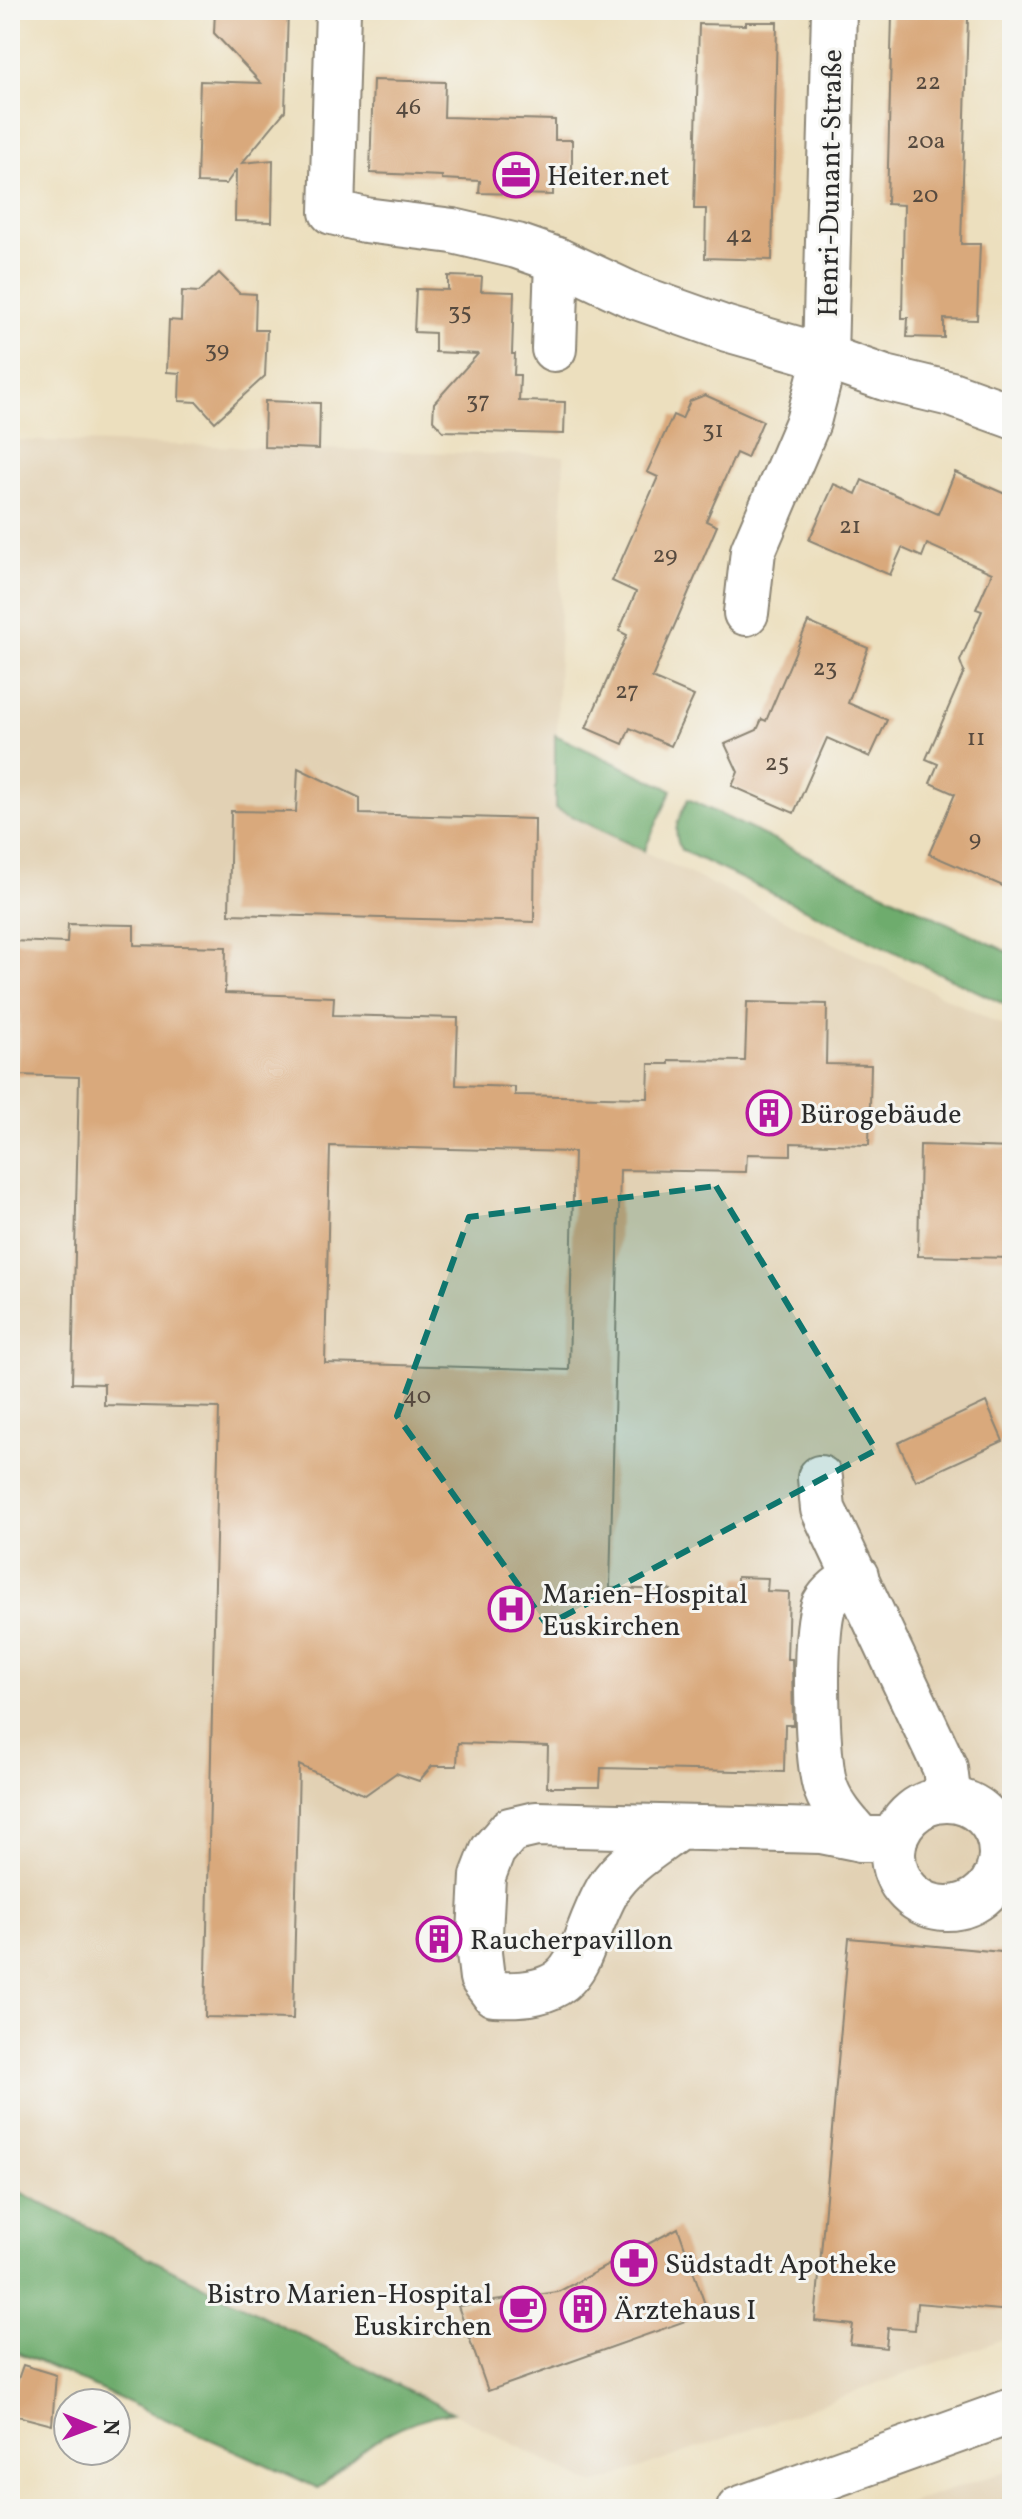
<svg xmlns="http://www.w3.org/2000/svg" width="1022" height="2519" font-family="Vollkorn,serif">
  <rect width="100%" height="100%" fill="#f6f6f2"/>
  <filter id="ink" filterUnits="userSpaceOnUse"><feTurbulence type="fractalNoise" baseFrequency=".0125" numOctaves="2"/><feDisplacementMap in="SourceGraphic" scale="16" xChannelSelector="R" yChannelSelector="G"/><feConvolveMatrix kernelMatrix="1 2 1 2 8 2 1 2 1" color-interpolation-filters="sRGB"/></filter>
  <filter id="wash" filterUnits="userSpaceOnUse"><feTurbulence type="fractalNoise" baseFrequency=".006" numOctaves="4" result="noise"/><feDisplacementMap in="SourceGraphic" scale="32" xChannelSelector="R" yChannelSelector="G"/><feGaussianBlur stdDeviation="1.8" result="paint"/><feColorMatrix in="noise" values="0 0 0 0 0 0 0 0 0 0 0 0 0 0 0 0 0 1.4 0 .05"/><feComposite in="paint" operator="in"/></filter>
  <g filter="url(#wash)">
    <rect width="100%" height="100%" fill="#ecdfbe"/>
    <g fill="#e2d1b4">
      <path d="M10,440l554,16 -9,352 457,222v1306l-418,149 -584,-298z"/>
      <path d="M1012,2469v40h-116l36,-13z"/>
    </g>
    <g fill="#6eac6d" stroke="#4c6c4c" stroke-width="2">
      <path d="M555,735l117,55 -28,61 -89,-43z"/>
      <path d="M688,799l324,155v54l-331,-158c-10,-22 -2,-31 7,-51z"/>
      <path d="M10,2187l390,199 52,26c-65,11 -86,36 -134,76l-308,-139z"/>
    </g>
    <g id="blocks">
      <g fill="#d9a97c" fill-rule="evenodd">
        <path d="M215,10h73l-3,101 -43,52 31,-3 -1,62 -37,-1 1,-51 -10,14 -29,-1 3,-102 61,2 -47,-50z"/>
        <path d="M917,10h37l-1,7 15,1 -7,226h19l-3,76 -33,-1v19l-37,-1 1,-19h-6l2,-113 -17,-1 5,-189 25,1z"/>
        <path d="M746,22h31l-5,238 -67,-2 1,-49h-12l5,-185 47,1z"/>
        <path d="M373,80l72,2 -1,35 111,3v20h17v37l-19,-1v19l-74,-2 1,-12 -38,-2v-3l-72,-3z"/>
        <path d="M219,273l20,20 17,1 -1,36h12l-2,46 -50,46 -18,-20 -18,-1 1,-28 -13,-1 2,-52 12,1 1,-30 17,1z"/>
        <path d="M448,276l34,1 -1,14 33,1 -2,62h3l-1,21h6l-1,26 46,1 -1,32 -121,-3 -10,-11 1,-17 44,-49 -43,-2v-19l-21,-1 2,-43 32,1z"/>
        <path d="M705,395l58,26 -16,37 -11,-5 -30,68 11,5 -65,152 42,18 -23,50 -41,-18 -7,16 -37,-16 41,-93 -8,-4 17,-39 -24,-11 46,-104 -11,-5 26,-57 9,4 8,-18z"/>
        <path d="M265,401l55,2 -1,46 -55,-2z"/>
        <path d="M955,472l57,25v393l-83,-36 26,-60 -25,-11 8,-19 -12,-5 38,-87 -4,-11 22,-50 -6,-2 16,-36 -65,-29 -5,13 -20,-9 -12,27 -81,-35 25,-56 22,10 6,-14 76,34z"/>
        <path d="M808,622l60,26 -20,55 39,17 -17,37 -43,-19 -33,75 -62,-27 6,-14 -13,-28 32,-14 5,-11 4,2z"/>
        <path d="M298,768l62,30v16l175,5 -1,103 -305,-8 2,-103 65,1z"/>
        <path d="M68,924l66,1v20l92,2 -1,46 109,4 -1,18 125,3 -2,67 59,2v8l133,3 1,-34h20v-4l76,1 2,-59 80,2 -1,60 45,1 -2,80 -78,-2v12l-44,-1 -1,18 -126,-2 -10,418 61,2v11l66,1v-25l31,1 -1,13 22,1 -2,67h5l1,66h-8l-1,47 -183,-4 -1,19h-53l1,-41 -90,-3 -1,23h-25l-13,15 -23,-8 -31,22 -66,-30 -6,254 -88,-2 14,-609 -115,-3v-21l-32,-1 7,-306 -62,-2 3,-65h-10v-69l57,2zM330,1146l244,6 -5,218 -244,-7z"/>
        <path d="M920,1145l92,3v110l-94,-2z"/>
        <path d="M986,1402l17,39 -87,40 -18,-38z"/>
        <path d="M849,1938l163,15v358l-95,-8 -2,27 -27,-2 -2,20 -36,-4 3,-19 -38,-4z"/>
        <path d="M678,2228l30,85 -220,78 -30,-85 100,-14z"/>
        <path d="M23,2365l33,10 -4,50 -42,-11v-12z"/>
      </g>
    </g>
  </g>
  <g filter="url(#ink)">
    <use href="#blocks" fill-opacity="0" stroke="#8c8574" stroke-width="2"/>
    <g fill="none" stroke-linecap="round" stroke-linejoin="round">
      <g stroke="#8c8574" stroke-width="48">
        <g id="minor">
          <path d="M338,10l-6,202 33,8 88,11 64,15 40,14 77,36 93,33 98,28 60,21 66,16 61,22"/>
          <path d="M554,349l3,-89"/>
          <path d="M746,613l7,-62 55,-129 17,-65 9,-347"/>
          <path d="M820,1478l3,31 122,259 4,32"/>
          <path d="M856,1576c-12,8 -25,16 -32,29 -11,25 -8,157 2,184 7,19 22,35 35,50"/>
          <circle cx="947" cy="1854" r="54"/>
          <path d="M678,1828c-24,18 -54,35 -70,61 -36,63 -19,110 -114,105l-12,-16 -3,-25 4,-77 10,-26 17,-20 26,-6 285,7 40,8h34"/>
          <path d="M739,2509l273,-98"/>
        </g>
      </g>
      <use href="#minor" stroke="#fff" stroke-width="44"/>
    </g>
  </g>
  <path fill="#0f766e" fill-opacity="0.2" stroke="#0f766e" stroke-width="6" stroke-dasharray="16 10" stroke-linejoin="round" d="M716,1186l160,264 -329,175 -150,-209 72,-199z"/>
  <defs>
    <g id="office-ring" transform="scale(2.3)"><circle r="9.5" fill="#f6f6f2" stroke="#b5179e" stroke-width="1.5"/><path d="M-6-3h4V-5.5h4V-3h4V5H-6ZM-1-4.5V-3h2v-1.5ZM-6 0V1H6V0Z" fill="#b5179e"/></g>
    <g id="building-ring" transform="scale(2.3)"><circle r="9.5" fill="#f6f6f2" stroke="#b5179e" stroke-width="1.5"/><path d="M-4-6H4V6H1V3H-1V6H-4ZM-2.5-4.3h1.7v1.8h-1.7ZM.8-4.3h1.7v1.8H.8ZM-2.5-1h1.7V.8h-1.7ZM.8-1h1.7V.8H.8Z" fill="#b5179e"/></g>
    <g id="hospital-ring" transform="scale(2.3)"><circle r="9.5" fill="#f6f6f2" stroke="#b5179e" stroke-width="1.5"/><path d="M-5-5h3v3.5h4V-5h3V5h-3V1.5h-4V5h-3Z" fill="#b5179e"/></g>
    <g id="pharmacy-ring" transform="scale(2.3)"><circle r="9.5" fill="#f6f6f2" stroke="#b5179e" stroke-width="1.5"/><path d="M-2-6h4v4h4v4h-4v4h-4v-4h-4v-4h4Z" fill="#b5179e"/></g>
    <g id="cafe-ring" transform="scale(2.3)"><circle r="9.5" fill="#f6f6f2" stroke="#b5179e" stroke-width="1.5"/><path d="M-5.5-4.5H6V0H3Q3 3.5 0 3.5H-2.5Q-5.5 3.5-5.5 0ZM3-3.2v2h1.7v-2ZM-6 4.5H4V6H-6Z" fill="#b5179e"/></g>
  </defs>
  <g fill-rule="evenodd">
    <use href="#office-ring" x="516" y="175"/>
    <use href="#building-ring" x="769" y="1113"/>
    <use href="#hospital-ring" x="511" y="1609"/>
    <use href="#building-ring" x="439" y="1939"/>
    <use href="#pharmacy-ring" x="634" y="2263"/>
    <use href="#cafe-ring" x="523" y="2309"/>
    <use href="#building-ring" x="583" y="2309"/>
  </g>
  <g text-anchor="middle" stroke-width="6" stroke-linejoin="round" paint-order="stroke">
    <g font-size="24" fill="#564a3f">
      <text x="928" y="89">22</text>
      <text x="408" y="114">46</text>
      <text x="926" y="148">20a</text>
      <text x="925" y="202">20</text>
      <text x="739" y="242">42</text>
      <text x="460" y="319">35</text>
      <text x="217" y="357">39</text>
      <text x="478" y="408">37</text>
      <text x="713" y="437">31</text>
      <text x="850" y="533">21</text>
      <text x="665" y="562">29</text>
      <text x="825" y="675">23</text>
      <text x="627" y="698">27</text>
      <text x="976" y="745">11</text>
      <text x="777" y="770">25</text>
      <text x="975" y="846">9</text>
      <text x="417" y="1403">40</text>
    </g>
    <g font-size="28" fill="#2b2b2b" stroke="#f6f6f2" text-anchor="start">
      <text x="547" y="185">Heiter.net</text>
      <text x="800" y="1123">Bürogebäude</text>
      <text x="542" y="1603">Marien-Hospital<tspan x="542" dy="32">Euskirchen</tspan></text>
      <text x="470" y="1949">Raucherpavillon</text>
      <text x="665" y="2273">Südstadt Apotheke</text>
      <text x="492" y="2303" text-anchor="end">Bistro Marien-Hospital<tspan x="492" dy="32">Euskirchen</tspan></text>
      <text x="614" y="2319">Ärztehaus I</text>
    </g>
    <g font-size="28" fill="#2b2b2b" stroke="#f6f6f2">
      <text transform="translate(829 183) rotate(-89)" y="10">Henri-Dunant-Straße</text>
    </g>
  </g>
  <rect width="1022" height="2519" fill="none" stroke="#f6f6f2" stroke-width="40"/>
  <g transform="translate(92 2427) rotate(91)"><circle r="38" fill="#f6f6f2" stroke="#a5a5a2" stroke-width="2"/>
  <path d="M0-6L14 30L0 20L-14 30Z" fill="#b5179e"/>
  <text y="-12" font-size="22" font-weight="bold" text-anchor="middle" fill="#2b2b2b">N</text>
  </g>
</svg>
